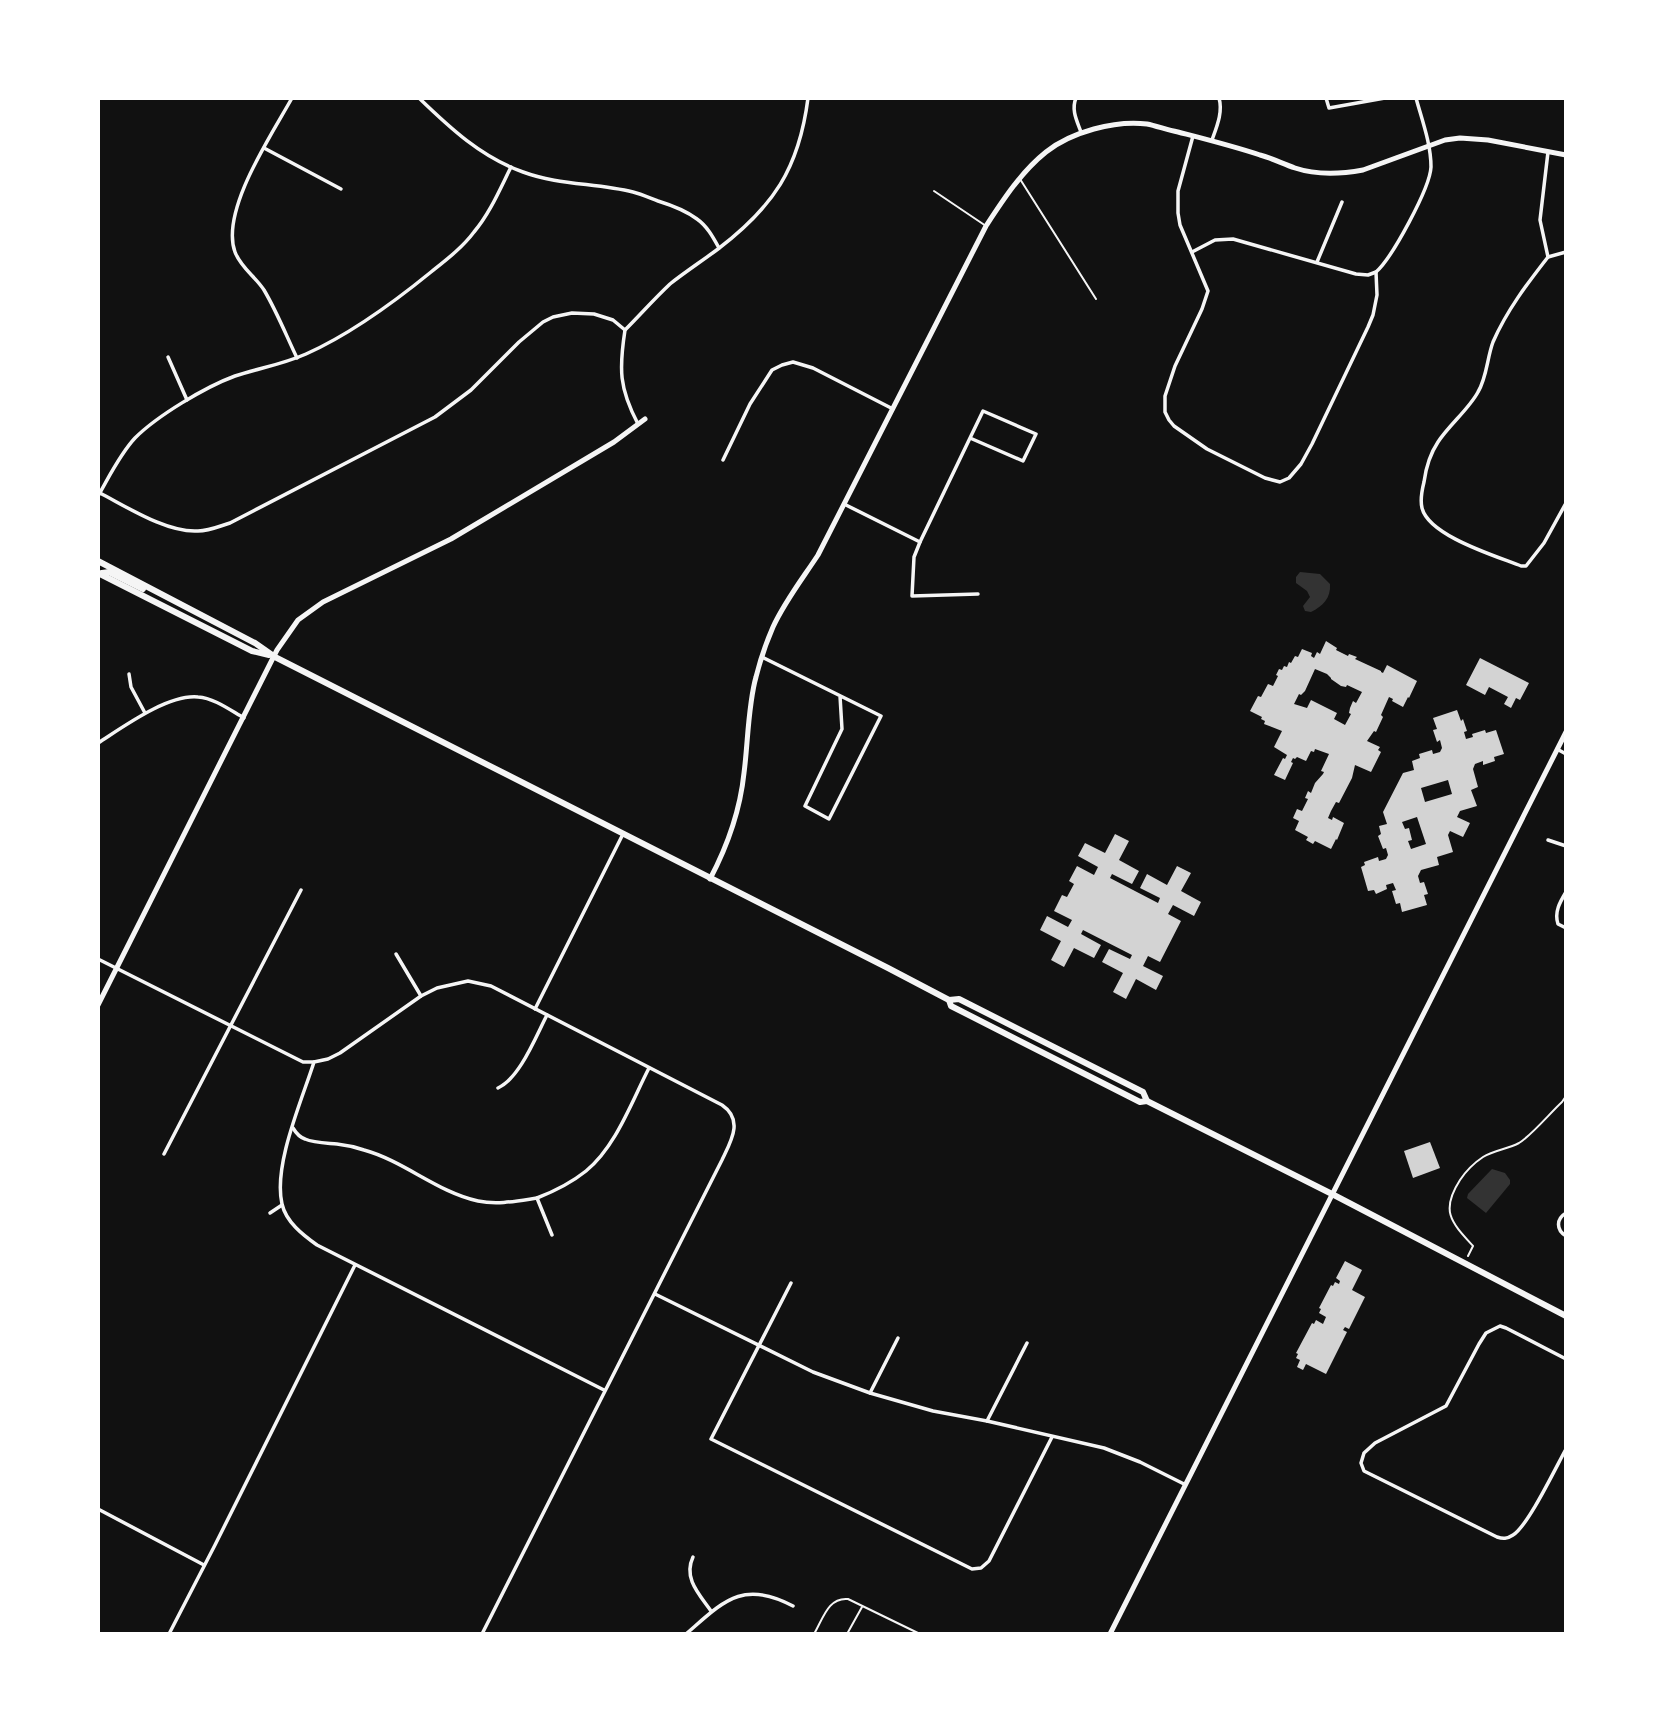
<svg xmlns="http://www.w3.org/2000/svg" width="1664" height="1732" font-family="Cabin,sans-serif">
  <rect width="100%" height="100%" fill="#111"/>
  <g fill="#333">
    <path d="M1300,572l20,2 10,10c1,14 -7,22 -19,28l-6,-1 -2,-5 7,-9 -3,-6 -11,-8v-6z"/>
    <path d="M1492,1169l13,4 5,7v4l-24,29 -19,-15 1,-4z"/>
  </g>
  <g fill="#d3d3d3" fill-rule="evenodd">
    <path d="M1326,641l11,7 -1,2 12,6 1,-2 8,3 -2,2 26,12v1l2,1 4,-8 30,16 -8,17 -1,-1 -5,10 -11,-6 1,-2 -4,-2 -8,18 2,2 -7,15 -2,-1 -7,10 13,6 -2,3 3,2 -10,20 -16,-7 -3,13 -13,25 -3,-1 -5,9 -3,7 4,2 1,-3 11,6 -7,17 -1,-1 -5,10 -16,-8 -2,3 -7,-4 2,-3 -13,-7 4,-9 -6,-3 4,-9 5,2 6,-12 -3,-1 3,-7 3,2 4,-10 8,-9 1,-2 -3,-1 8,-17 -14,-5 -1,3 -3,-1 -5,10 -9,-4 -2,2 -2,-1 -2,4 2,1 -8,17 -11,-5 9,-17 2,1 2,-4 -13,-8 8,-16 -18,-7 1,-3 -4,-2 1,-2 -12,-6 8,-15 3,1 7,-13 5,2 5,-10 -2,-1 3,-6 3,1 2,-4 3,1 2,-5 2,1 4,-7 3,1 4,-8 10,4 -1,3 3,2 3,-6 3,2zM1315,669l12,5 4,4v1l10,7 5,1 1,-2 15,7 -6,11 -3,-2 -3,7 -1,5 2,1 -6,11 -11,-6 3,-6 -26,-13 -4,8 -13,-4 5,-10 2,1 4,-4z"/>
    <path d="M1480,658l49,25 -9,17 -4,-2 -5,10 -7,-4 4,-7 -19,-10 -4,8 -19,-10z"/>
    <path d="M1457,710l4,11 2,-2 4,12 -3,1 2,7 7,-2 -1,-3 13,-4 1,3 10,-3 8,24 -10,3 1,4 -12,4v-4l-8,3 -2,5 5,18 -7,3 6,16 -17,5 -3,6 13,6 -7,14 -13,-6 -2,4 5,17 -16,5 2,8 -18,5 -3,6 2,7 4,-1 4,12 -4,1 3,10 -25,7 -2,-9 -4,1 -4,-13 4,-1 -3,-7 -7,2 1,4 -11,5 -2,-4 -6,1 -7,-24 4,-2 -1,-3 14,-5 1,4 7,-2 2,-4 -2,-7 -3,1 -5,-13 3,-2 -2,-8 8,-2 -4,-12 20,-39 11,-3 -2,-9 8,-3 -1,-4 13,-4 1,4 7,-2 2,-4 -2,-8 -3,2 -4,-12 4,-1 -4,-11zM1448,780l4,14 -27,8 -4,-14zM1417,817l9,27 -15,5 -3,-8 4,-1 -3,-12 -4,1 -3,-7z"/>
    <path d="M1115,834l14,7 -10,19 20,11 -7,13 -20,-10 -2,4 48,25 2,-5 -20,-10 7,-14 20,11 10,-19 14,7 -10,18 20,11 -7,14 -21,-11 -5,9 13,7 -21,41 -12,-6 -5,10 20,10 -7,14 -20,-11 -10,20 -13,-7 10,-19 -21,-11 7,-13 21,10 2,-4 -49,-25 -2,4 20,11 -7,13 -20,-10 -10,19 -13,-7 10,-19 -21,-11 7,-14 21,11 4,-7 -18,-9 8,-16 5,2 7,-13 -5,-3 8,-15 17,9 4,-8 -20,-11 7,-13 20,10z"/>
    <path d="M1430,1142l10,26 -27,10 -9,-27z"/>
    <path d="M1345,1261l17,9 -10,20 13,7 -16,32 -4,-2 -2,3 4,2 -21,42 -20,-10 -3,6 -6,-3 3,-7 -4,-2 2,-4 -2,-1 16,-30 2,1 2,-4 7,4 3,-7 -7,-4 2,-4 -2,-1 12,-23 2,1 2,-4 4,2 1,-3 -4,-3z"/>
  </g>
  <g fill="none" stroke-linecap="round" stroke-linejoin="round">
    <path stroke="#f5f5f5" stroke-width="2" d="M1468,1256l5,-10c-22,-24 -33,-35 -13,-66 6,-9 14,-17 23,-23 11,-7 25,-8 36,-14 12,-7 32,-31 43,-41l4,-6"/>
    <g stroke="#f5f5f5" stroke-width="2">
      <path d="M1020,179l76,120"/>
      <path d="M934,191l52,35"/>
      <path d="M814,1634c9,-15 14,-37 34,-35l72,35"/>
      <path d="M847,1634l15,-27"/>
    </g>
    <g stroke="#f5f5f5" stroke-width="3.5">
      <path d="M292,98c-20,36 -72,113 -57,154 6,16 20,24 29,38 13,22 22,45 33,68"/>
      <path d="M419,98c31,30 62,59 104,74 35,13 73,11 110,20 8,2 17,6 25,9 13,4 27,9 39,18 10,7 16,18 22,29"/>
      <path d="M1076,98c-5,12 1,23 5,34"/>
      <path d="M1326,98l3,10 56,-10"/>
      <path d="M1193,136l-15,55v22l2,12 28,66 -6,18 -27,57 -10,30v16l4,8 5,6 33,23 58,29 15,4 9,-4 12,-14 11,-20 56,-117 5,-12 4,-20 -1,-23c16,-14 54,-84 55,-105 0,-23 -9,-47 -15,-69"/>
      <path d="M1212,140c5,-14 11,-28 7,-42"/>
      <path d="M264,148l77,41"/>
      <path d="M1548,152l-8,68 8,37c-21,27 -41,53 -55,85 -6,16 -6,35 -15,50 -9,17 -29,33 -40,50 -8,12 -12,25 -14,40 -2,8 -4,18 -2,26 7,28 74,48 99,58h5l18,-23 22,-40"/>
      <path d="M1192,252l23,-12 18,-1 123,35 12,1 8,-3"/>
      <path d="M1548,257l18,-5"/>
      <path d="M1317,262l25,-60"/>
      <path d="M168,357l19,43"/>
      <path d="M638,424c-19,-36 -19,-55 -13,-94 15,-15 29,-31 45,-46 15,-12 32,-23 48,-35 55,-42 81,-80 90,-151"/>
      <path d="M970,438l53,23 13,-27 -53,-23c-21,43 -42,87 -63,131l-6,15 -2,39 66,-2"/>
      <path d="M723,460l27,-56 22,-34 10,-5 11,-3 20,6 80,41"/>
      <path d="M100,493c27,14 67,40 98,38 11,0 22,-5 32,-8l205,-106 36,-27 48,-48 24,-20 10,-5 19,-4 22,1 19,6 12,10"/>
      <path d="M98,496c11,-19 22,-42 37,-58 22,-22 70,-51 100,-62 24,-8 46,-11 71,-22 45,-20 87,-51 125,-82 15,-12 31,-24 43,-40 16,-19 26,-43 37,-65"/>
      <path d="M844,504l76,38"/>
      <path d="M762,657l119,59 -52,103 -24,-13 37,-77 -2,-33"/>
      <path d="M129,674l2,13 14,26"/>
      <path d="M98,743c25,-16 70,-49 100,-46 16,1 32,13 46,21"/>
      <path d="M1557,749l9,5"/>
      <path d="M1548,840l18,6"/>
      <path d="M1566,892c-6,10 -12,20 -8,32l8,4"/>
      <path d="M396,954l25,42"/>
      <path d="M98,959l205,103h11"/>
      <path d="M535,1009l88,-175"/>
      <path d="M498,1088c22,-10 38,-52 49,-73"/>
      <path d="M293,1128c3,5 6,9 12,11 9,4 22,4 32,5 9,1 18,3 27,6 40,11 73,42 114,51 20,4 39,0 59,-3l15,37"/>
      <path d="M164,1154l137,-264"/>
      <path d="M537,1198c18,-7 34,-15 49,-27 30,-25 45,-68 63,-103"/>
      <path d="M270,1213l12,-8"/>
      <path d="M1566,1213c-10,6 -10,17 0,23"/>
      <path d="M791,1283l-80,156 261,130 9,-1 8,-7 63,-124"/>
      <path d="M655,1294l158,78 57,21 63,18 54,10 117,27 36,14 44,22"/>
      <path d="M1566,1359l-60,-31 -6,-2 -14,7 -7,11 -33,62 -71,37 -11,10 -3,10 3,8 133,66c6,2 10,2 16,-2 15,-9 43,-68 53,-86"/>
      <path d="M870,1393l28,-55"/>
      <path d="M987,1421l40,-78"/>
      <path d="M98,1509l106,56"/>
      <path d="M693,1557c-10,21 6,37 18,54"/>
      <path d="M169,1634l46,-89 140,-280"/>
      <path d="M482,1634l240,-474c9,-19 22,-40 0,-55l-231,-119 -23,-5 -31,7 -16,8 -81,57 -12,6 -14,3c-12,38 -41,103 -32,142 4,18 21,31 35,41l287,145"/>
      <path d="M686,1634c37,-32 56,-55 107,-28"/>
    </g>
    <g stroke="#f5f5f5" stroke-width="5">
      <path d="M710,879c18,-34 30,-68 34,-106 4,-30 4,-68 12,-96 4,-16 10,-34 17,-50 12,-26 30,-49 45,-72l168,-329c17,-26 35,-54 60,-74 25,-20 69,-32 101,-28 10,2 20,6 31,8 27,7 55,14 82,23 12,3 23,9 35,13 21,7 46,6 68,2l82,-30 15,-2 28,2 78,15"/>
      <path d="M98,1005l179,-355 21,-30 25,-18 128,-63 163,-97 31,-23"/>
    </g>
    <path stroke="#f5f5f5" stroke-width="5" d="M1110,1634l456,-902"/>
    <g stroke="#f5f5f5" stroke-width="6">
      <path d="M98,561l157,82 20,14 613,311 61,32 2,6 189,96 7,-1 185,93 234,122"/>
      <path d="M98,573l154,78 17,4"/>
      <path d="M102,573l7,-1 34,17"/>
      <path d="M949,1000l10,-1 184,93 4,9"/>
    </g>
  </g>
  <rect width="1664" height="1732" fill="none" stroke="#ffffff" stroke-width="200"/>
</svg>
